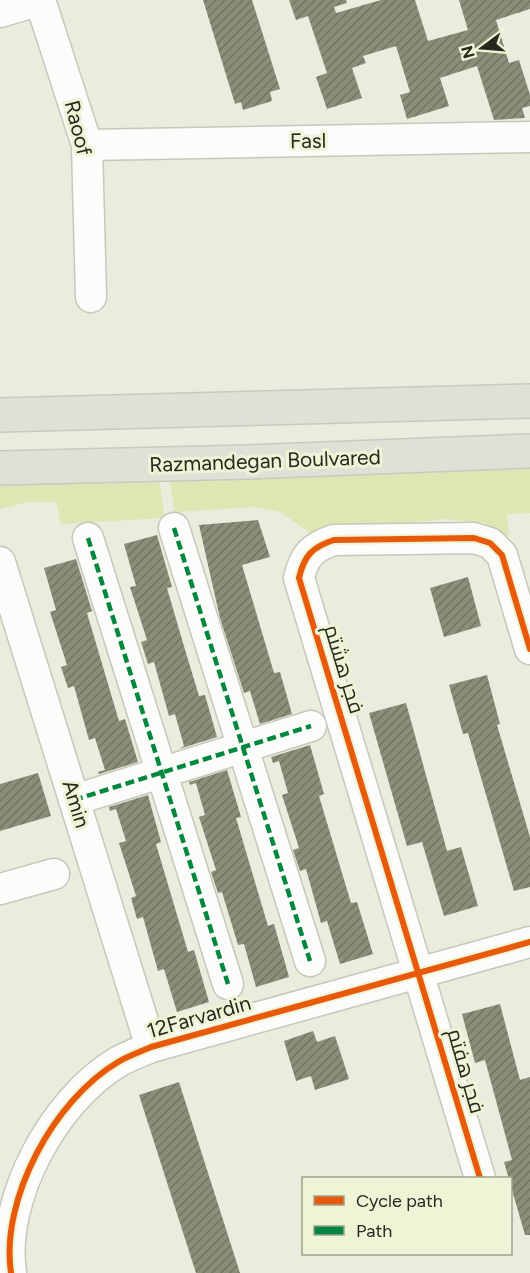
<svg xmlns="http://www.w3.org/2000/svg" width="530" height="1273" font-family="Figtree,Cairo,sans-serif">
  <defs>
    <pattern id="building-hatch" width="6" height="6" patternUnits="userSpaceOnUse" patternTransform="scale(1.5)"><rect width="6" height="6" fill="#8b8e78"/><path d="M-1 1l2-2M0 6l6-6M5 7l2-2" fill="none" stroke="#727462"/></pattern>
  </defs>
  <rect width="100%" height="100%" fill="#eaeddd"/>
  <g fill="#dee6b3">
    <path d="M530,463v50l-23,1 2,23 -24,-14 -41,-4 -133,14 -31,-21 -25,-5 -80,5 -7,-40z"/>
    <path d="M158,474l7,44 -104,6 -5,-22h-28l-28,7v-31z"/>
  </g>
  <g fill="url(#building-hatch)">
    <path d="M203,0h49l28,89 -10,3 2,9 -29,9 -2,-8 -6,2z"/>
    <path d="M289,0h57l1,3 -13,4 2,6 45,-13h34l13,41 40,-11 -9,-30h71v9l-34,11 13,43 10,-3 11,35v11l-8,2 3,10 -31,2 -17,-54 -37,12 9,28 -42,13 -7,-24 10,-3 -14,-46 -33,10 3,7 -14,5 10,30 -35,11 -11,-32 11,-4 -19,-57 -12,4z"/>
    <path d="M258,520l12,37 -28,8 32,108 6,-1 12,42 -32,10 -10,-33 -6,2 -24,-75 -21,-93z"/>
    <path d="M157,535l15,52 -5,1 16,55 16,53 6,-1 12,42 -38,12 5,-3 -9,-32 -6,2 -15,-54 -6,2 -7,-22 6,-2 -17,-53 6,-1 -12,-42z"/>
    <path d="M76,559l16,52 -5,2 32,108 6,-2 13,43 -39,12 -1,-2 7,-2 -10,-32 -6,2 -15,-54 -6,2 -7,-21 6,-2 -17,-53 6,-2 -12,-42z"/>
    <path d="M468,577l13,49 -37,11 -14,-49z"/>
    <path d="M487,675l13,49 -3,1 33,112v50l-16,4 -46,-158 -5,1 -14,-49z"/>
    <path d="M406,703l41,148 14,-4 17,59 -34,10 -22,-74 -15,4 -38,-133z"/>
    <path d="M310,745l14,49 -5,2 32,107 6,-1 16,52 -33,10 -13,-43 -6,2 -15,-54 -6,2 -7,-21 6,-2 -17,-53 6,-2 -9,-32 -6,2 -2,-6z"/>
    <path d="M227,770l14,47 -5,1 32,108 6,-2 15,53 -33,10 -12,-43 -6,1 -16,-53 -4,1 -7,-21 5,-2 -17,-53 6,-2 -9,-32 -6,2 -1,-3z"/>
    <path d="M38,773l13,43 -51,15v-47z"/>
    <path d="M148,795l13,47 -5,2 32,108 6,-2 15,52 -32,10 -13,-43 -6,2 -15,-54 -6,2 -6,-21 5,-2 -17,-53 7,-2 -10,-32 -6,2 -1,-4z"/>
    <path d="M500,1004l20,76 10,-3v158h-5l-21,-73 8,-2 -27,-100 -10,3 -13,-49z"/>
    <path d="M313,1031l4,11 18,-6 14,43 -34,11 -4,-14 -15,5 -12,-40z"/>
    <path d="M179,1082l61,191h-44l-57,-178z"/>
  </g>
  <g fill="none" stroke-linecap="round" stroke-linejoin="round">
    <g stroke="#c5c8bb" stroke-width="33">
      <g id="minor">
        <path d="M40,0l47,145 4,152"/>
        <path d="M0,12l41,-12"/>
        <path d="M87,145l443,-8"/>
        <path d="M174,528l136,433"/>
        <path d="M88,538l140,446"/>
        <path d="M0,562l151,485"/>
        <path d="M74,800l237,-74"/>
        <path d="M0,889l54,-15"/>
        <path d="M480,1178l-181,-600c5,-22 13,-31 35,-38l140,-2 16,5 12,12 28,94"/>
        <path d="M11,1273c-11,-74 43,-173 107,-211 10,-6 22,-10 33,-15l379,-105"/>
      </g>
    </g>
    <g stroke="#c8cac2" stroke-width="36">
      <g id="major">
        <path d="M0,415l530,-14"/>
        <path d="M0,468l248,-6 282,-11"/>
      </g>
    </g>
    <use href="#minor" stroke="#fcfcfa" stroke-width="30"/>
    <use href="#major" stroke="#dfe0d6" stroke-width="33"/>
    <g stroke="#00873e" stroke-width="4.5" stroke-dasharray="9 4.5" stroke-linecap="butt">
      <path d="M174,528l136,433"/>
      <path d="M88,538l140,446"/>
      <path d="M74,800l237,-74"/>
    </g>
    <g stroke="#eef4d6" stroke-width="10">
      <g id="cycleway">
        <path d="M480,1178l-181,-600c5,-22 13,-31 35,-38l140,-2 16,5 12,12 28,94"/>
        <path d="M11,1273c-11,-74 43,-173 107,-211 10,-6 22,-10 33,-15l379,-105"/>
      </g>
    </g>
    <use href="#cycleway" stroke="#e8590c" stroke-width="6"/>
  </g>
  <g text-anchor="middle" stroke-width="6" stroke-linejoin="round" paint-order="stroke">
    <g font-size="21" fill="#27291e" stroke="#eef4d6">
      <text transform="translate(78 128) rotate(76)" y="7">Raoof</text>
      <text transform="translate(308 141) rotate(-1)" y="7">Fasl</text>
      <text transform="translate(265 461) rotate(-2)" y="7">Razmandegan Boulvared</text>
      <text transform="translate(344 669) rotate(73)" y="7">فجر هشتم</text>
      <text transform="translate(76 804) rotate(73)" y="7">Amin</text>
      <text transform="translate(199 1017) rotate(-16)" y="7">12Farvardin</text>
      <text transform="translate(466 1071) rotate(74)" y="7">فجر هفتم</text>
    </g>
  </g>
  <rect x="302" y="1177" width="210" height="78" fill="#eef4d6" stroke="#9ea38c" stroke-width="1.5"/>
  <rect x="314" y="1196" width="30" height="9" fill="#e8590c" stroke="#9ea38c" stroke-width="1.5"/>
  <text x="356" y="1207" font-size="18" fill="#27291e">Cycle path</text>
  <rect x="314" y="1226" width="30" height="9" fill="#00873e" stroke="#9ea38c" stroke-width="1.5"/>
  <text x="356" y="1237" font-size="18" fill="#27291e">Path</text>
  <g transform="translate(482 48) rotate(254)" stroke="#eef4d6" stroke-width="4.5" paint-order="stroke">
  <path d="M0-4.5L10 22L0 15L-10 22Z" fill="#27291e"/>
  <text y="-9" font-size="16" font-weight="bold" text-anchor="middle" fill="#27291e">N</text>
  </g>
</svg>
